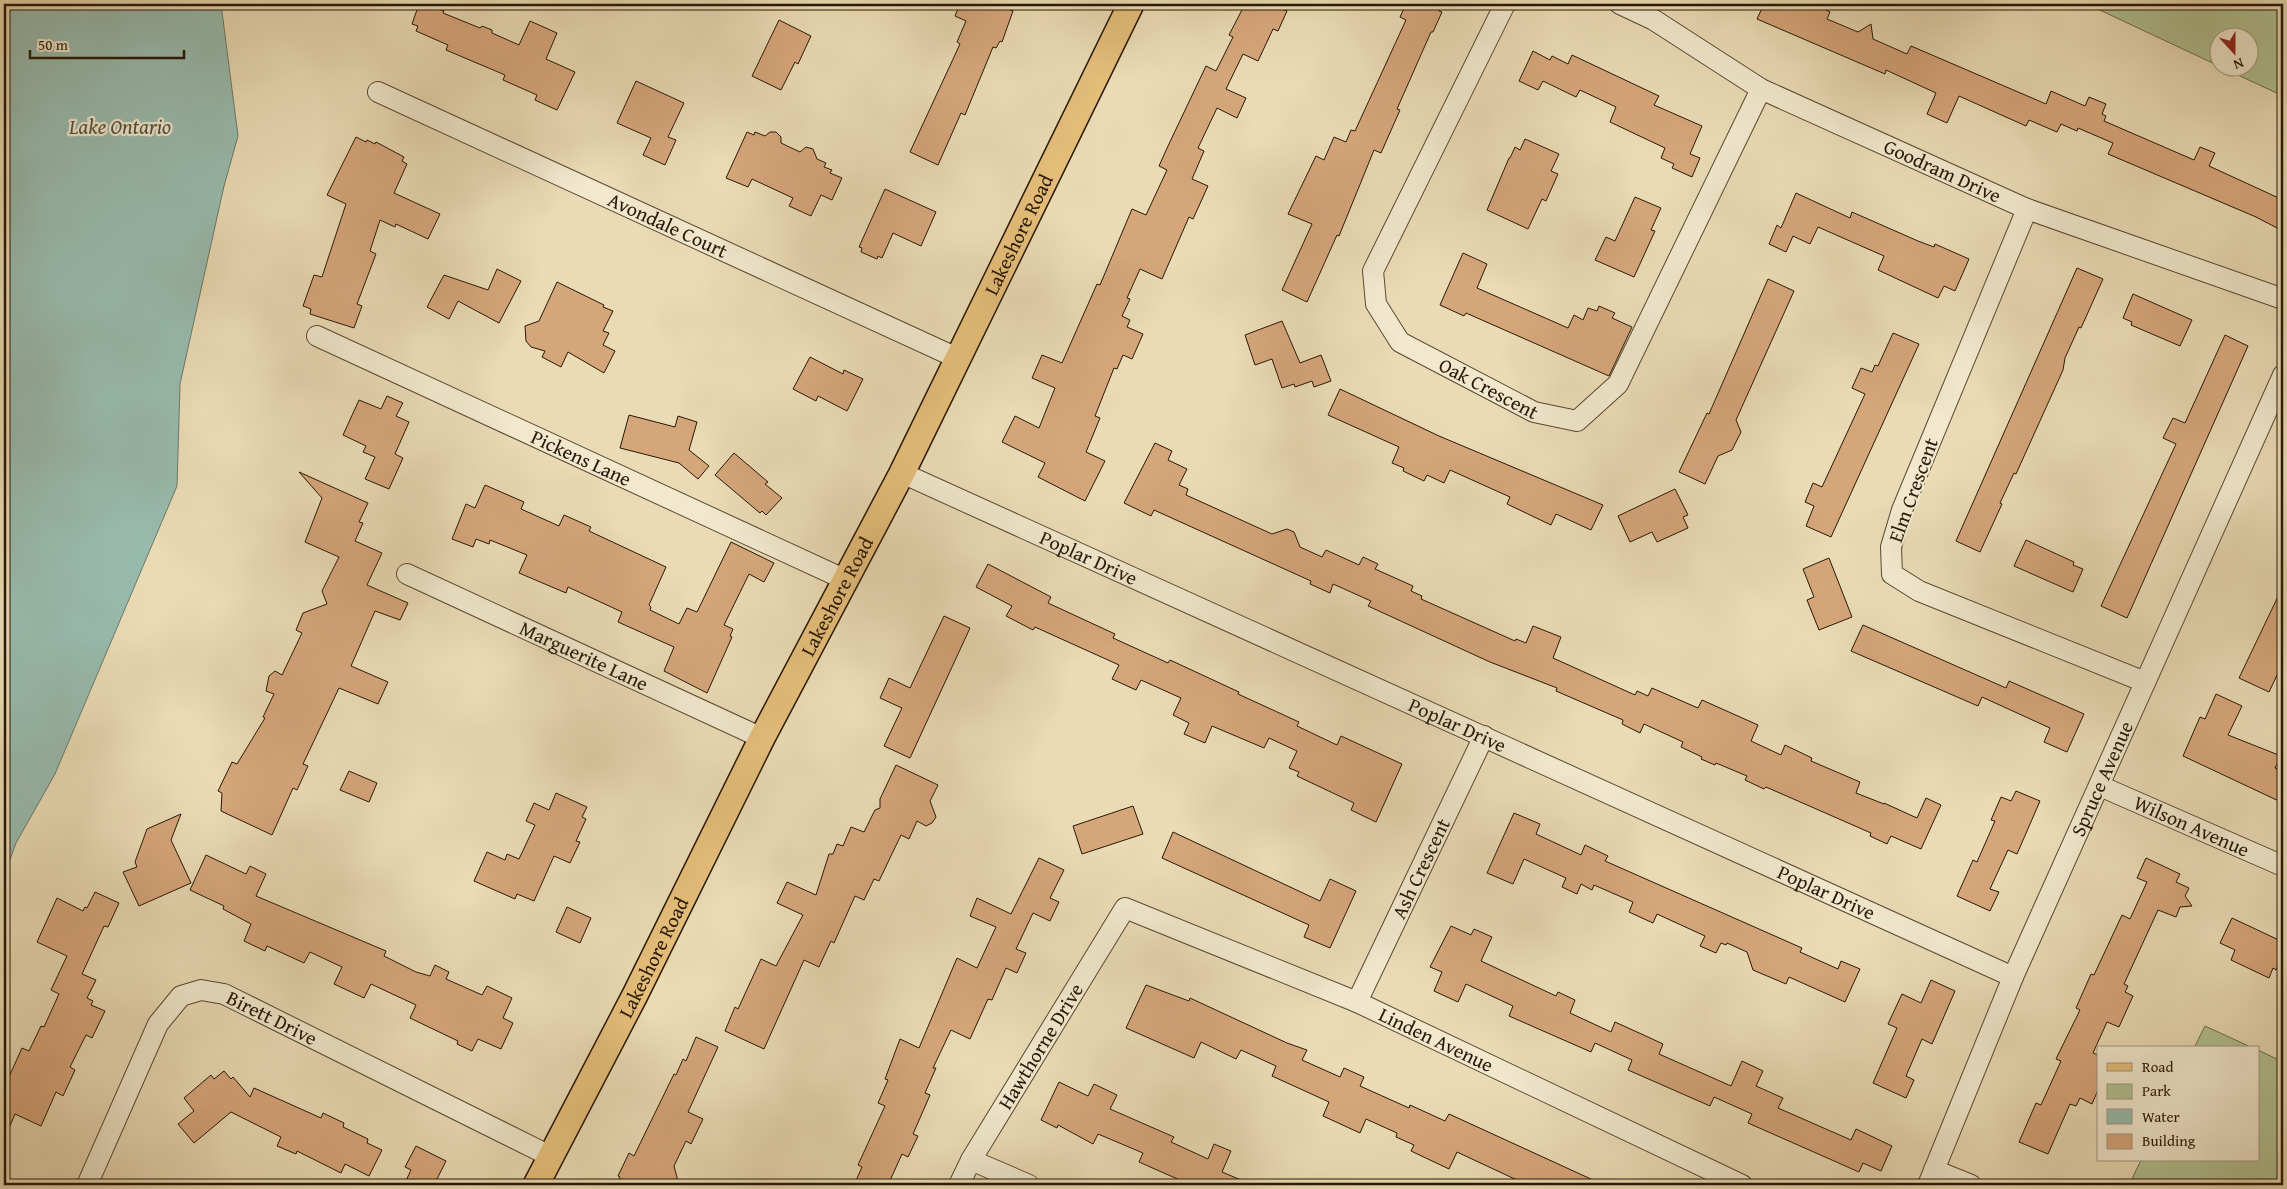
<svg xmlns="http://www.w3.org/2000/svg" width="2287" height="1189" font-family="'Gentium Book Plus',serif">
  <rect width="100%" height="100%" fill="#eadbb4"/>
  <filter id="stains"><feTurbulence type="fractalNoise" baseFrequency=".004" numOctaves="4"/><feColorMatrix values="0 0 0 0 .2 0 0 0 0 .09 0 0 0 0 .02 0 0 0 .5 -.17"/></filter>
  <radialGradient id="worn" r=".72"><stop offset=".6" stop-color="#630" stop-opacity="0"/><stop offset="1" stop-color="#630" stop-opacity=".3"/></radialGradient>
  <g fill="#b1c191" stroke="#6c6c4c">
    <path d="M2087,4h196v92l-60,-28h27v-30h-30l-1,28z"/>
    <path d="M2205,1026l48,22h-59z"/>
    <path d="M2258,1050l25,12v123h-154l12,-25h117z"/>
  </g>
  <path fill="#98bbae" stroke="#6b7a6b" d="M4,4h217l17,132 -14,50 -44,198 -3,102 -122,288 -39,69 -12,33z"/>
  <g fill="#d6a67b" stroke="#271807">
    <path d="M419,4h19l-2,4 8,3 -1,2 37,15 2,-2 10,4v3l27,12 11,-24 27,12 -11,26 29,13 -18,38 -22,-10 2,-5 -34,-15 2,-5 -59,-25 2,-5 -32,-14 2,-5 -6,-2z"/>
    <path d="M960,4h53l-3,6 3,1 -11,31 -2,-1 -4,7 -3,-1 -28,68 -4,-2 -23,52 -28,-13 50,-108 -3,-2 9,-21 -11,-5z"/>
    <path d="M1245,4h26l16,7 -9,20 -5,-2 -15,32 -15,-7 -17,35 20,9 -9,20 -20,-10 -19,40 6,3 -12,28 16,7 -15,33 -4,-2 -27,62 -22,-10 -13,29 3,1 -8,17 8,4 -3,7 16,7 -11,25 -9,-4 -6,14 -3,-1 -19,48 5,2 -14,34 19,9 -20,40 -47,-24 7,-14 -43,-21 13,-26 24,12 16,-40 -23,-10 10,-23 20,8 35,-79 3,1 32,-76 14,6 21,-45 -8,-4 9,-20 38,-80 10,5 17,-34 -4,-2z"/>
    <path d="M1406,4h36l-3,7 3,1 -9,20h-2l-34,77 3,1 -19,43 -7,-3 -35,86 -2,-1 -30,67 -25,-12 30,-66 -24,-10 28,-58 8,4 10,-23 12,5 5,-12 4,1 51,-111 -6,-3z"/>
    <path d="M1764,4h60l-2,4 8,4 -3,7 31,13 13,-8 2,15 34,15 4,-8 135,58 5,-13 34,15 4,-9 17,7 -4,10 4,2 -2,5 90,39 6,-13 15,6 -6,13 74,34v19l-4,10 -23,-12 -148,-63 5,-11 -35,-15 -1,3 -16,-7 -4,8 -28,-12 -3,6 -67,-30 -12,27 -20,-9 9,-21 -50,-23 -1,4 -128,-55z"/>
    <path d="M779,20l32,16 -13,28 -3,-2 -14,28 -29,-14z"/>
    <path d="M1533,51l17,9 2,-4 16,8 4,-9 87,41 -5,9 48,21 -12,28 10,4 -8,19 -20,-9 2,-4 -13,-6 4,-10 -55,-26 6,-15 -36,-17 -4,7 -33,-16 -5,9 -19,-9z"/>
    <path d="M636,81l48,22 -16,34 8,3 -11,25 -22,-10 8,-17 -34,-15z"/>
    <path d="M747,132l7,3 1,-3 10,4 5,-4h6l5,5v6l19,9 6,-5 7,2 4,10 9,4 -2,4 8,3 -2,3 12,5 -10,22 -11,-5 -10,21 -22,-10 4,-8 -41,-19 -4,8 -22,-9z"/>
    <path d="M356,137l10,5 1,-2 8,4 1,-2 28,15 -2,4 5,3 -13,29 46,21 -12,25 -32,-15 -1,3 -15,-7 -10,31 6,3 -19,50 5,2 -8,22 -44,-14 1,-5 -8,-3 11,-31 8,2 24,-73 -19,-9z"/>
    <path d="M1525,139l34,15 -8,17 7,3 -12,27 -4,-2 -14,30 -41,-19 22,-52h1l5,-11 5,3z"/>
    <path d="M885,189l51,23 -15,34 -28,-13 -11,25 -4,-2 -1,3 -16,-7 1,-4 -3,-1z"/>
    <path d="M1796,193l54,25 2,-6 66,29 16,6 1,-3 34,15 -14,32 -11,-5 -6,12 -60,-28 6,-14 -66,-29 -8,17 -17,-8 -7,16 -17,-8 8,-19 4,3z"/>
    <path d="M1635,197l26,11 -10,22 4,1 -21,46 -39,-17 11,-23 9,4z"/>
    <path d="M1463,253l24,11 -10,24 91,40 6,-13 9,5 5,-12 9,3 2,-5 16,7 -3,5 20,9 -23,49 -143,-63 -2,3 -24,-11z"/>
    <path d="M2077,268l26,11 -22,49 -2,-1 -14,31 -2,12 -47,104 -2,-1 -14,30 2,1 -22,48 -24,-11z"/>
    <path d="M497,269l24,12 -22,42 -41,-22 -9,18 -22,-12 17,-32 44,15z"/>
    <path d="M1768,279l26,12 -58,129 5,12 -9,18 -14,6 -13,28 -26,-12 28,-59 2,1z"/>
    <path d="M557,282l47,23 -1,2 10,4 -10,20 6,2 -6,12 12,6 -11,22 -36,-21 -7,15 -19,-10 3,-6 -14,-4 -5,-6 -1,-15 14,-5z"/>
    <path d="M2133,294l59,26 -12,26 -49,-21 1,-3 -9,-4z"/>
    <path d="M1282,321l18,42 21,-8 10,26 -17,6 -2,-6 -17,6 -1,-3 -12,4 -10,-29 -17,6 -10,-30z"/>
    <path d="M1893,333l26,11 -88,193 -25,-11 8,-20 -9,-4 8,-19 9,4 43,-93 -13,-6 9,-20 11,4 3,-7 3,1z"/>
    <path d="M2225,335l23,11 -121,272 -26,-12 75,-162 -13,-6 10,-20 12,5z"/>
    <path d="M810,357l33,17 1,-4 19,9 -16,32 -29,-15 -2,5 -23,-12z"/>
    <path d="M1340,389l99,47 164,69 -12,25 -35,-16 -5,11 -44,-21 3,-7 -60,-27 -6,13 -17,-8 -3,6 -21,-10 1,-3 -12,-5 7,-16 -71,-32z"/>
    <path d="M387,396l16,7 -7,13 13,6 -14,32 8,4 -14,31 -24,-10 10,-22 -12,-5 3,-6 -23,-11 16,-35 22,9z"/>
    <path d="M629,415l46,12 3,-11 19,6 -8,28 20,16 -11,13 -19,-16 -59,-15z"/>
    <path d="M1155,443l17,8 -4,9 19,9 -8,16 9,4 -2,6 86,39 15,-5 7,3 6,15 22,10 4,-7 33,15 4,-8 15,7 -3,5 38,17 -2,5 11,5 -1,3 94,42 1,-2 10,4 7,-17 28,11 -8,21 82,37 2,-4 11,5 4,-8 46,20 4,-8 56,25 -7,16 30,14 4,-10 27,13 -1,3 49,21 -4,11 28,11v-1l33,15 9,-20 15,7 -20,44 -30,-13 -4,8 -17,-8 1,-3 -105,-46 -2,2 -19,-9 2,-4 -31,-13 -1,2 -14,-6 1,-2 -21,-10 2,-5 -39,-18 -4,9 -18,-9 1,-4 -67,-29 1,-3 -67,-26 -122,-56 3,-5 -38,-17 -3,9 -20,-9 1,-3 -157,-71 -3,6 -27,-13z"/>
    <path d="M734,453l34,29 -3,2 17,14 -16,17 -4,-4 -2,2 -45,-38z"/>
    <path d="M299,472l69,31 -9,19 4,1 -8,18 27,12 -15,32 41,18 -8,17 -25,-9 -24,55 37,16 -10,22 -39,-16 -36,76 5,2 -11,24 -4,-2 -21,47 -51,-24 1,-18 -4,-2 14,-29 5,2 28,-46 -2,-1 11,-23 -8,-3 3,-15 6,-5 7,4 20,-42 -6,-3 7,-17 24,-9 -5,-13 17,-34 -34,-15 17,-44z"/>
    <path d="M485,485l39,17 -3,7 38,17 5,-11 27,12 -2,4 77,36 -17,38 2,2 -1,3 29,14 8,-16 10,4 34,-70 43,21 -10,19 -15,-8 -25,51 9,4 -3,7 2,1 -25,56 -43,-22 10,-24 -56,-25 4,-10 -54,-25 -2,6 -47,-20 8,-18 -37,-15 -1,4 -13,-5 -3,8 -21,-8 14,-35 9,4z"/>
    <path d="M1675,489l13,26 -5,2 5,11 -31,14 -5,-10 -22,10 -12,-26z"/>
    <path d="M2026,540l48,22 -1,3 10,4 -10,23 -59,-26z"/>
    <path d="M1829,558l23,59 -33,13 -12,-30 7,-3 -11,-28z"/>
    <path d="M988,564l63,33 -3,6 67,31 -2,4 55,25 2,-3 69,32 -1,2 61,28 -2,4 40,19 4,-9 61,28 -26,58 -25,-12 3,-7 -57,-27 2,-4 -10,-4 8,-17 -28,-13 -5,10 -52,-22 -7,17 -21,-9 5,-11 -16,-8 8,-17 -40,-18 -5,10 -24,-11 7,-14 -84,-38 -2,3 -27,-14 6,-10 -36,-19z"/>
    <path d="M2283,586v87l-4,-2 -10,21 -30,-14z"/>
    <path d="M944,616l26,12 -60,130 -26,-12 18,-38 -22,-10 9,-20 21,10z"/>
    <path d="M1863,625l143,63 3,-7 75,33 -17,38 -23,-10 6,-14 -68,-31 -4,9 -127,-55z"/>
    <path d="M2216,694l26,12 -14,29 53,21 -6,12 8,4v31l-100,-47 17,-39 5,2z"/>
    <path d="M896,765l42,20 -8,16 6,16 -4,6 -6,3 -9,-5 -8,18 -8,-4 -22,46 -5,-2 -10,21 -9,-4 -21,47 -3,-2 -12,26 -15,-7 -40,89 -39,-18 10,-24 3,2 23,-50 15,7 27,-51 -26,-12 10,-21 29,13 13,-41h4l4,-10 6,2 8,-19 13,5 11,-22 5,-2v-9z"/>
    <path d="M349,771l28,12 -8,19 -29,-12z"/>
    <path d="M2016,791l24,10 -23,53 -9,-4 -18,39 9,3 -9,19 -33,-15 16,-36 4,2 18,-41 -4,-1 10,-23 10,4z"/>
    <path d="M556,793l31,14 -5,10 4,2 -10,22 4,1 -10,21 -16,-7 -20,45 -17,-7 -2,5 -41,-18 13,-29 18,8 2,-6 12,5 16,-34 -9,-4 8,-18 15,7z"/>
    <path d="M1133,806l10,28 -61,20 -9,-28z"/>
    <path d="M1514,813l26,11 -4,10 45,21 4,-10 23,11 -3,5 197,87 -2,4 38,17 3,-8 19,8 -15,33 -56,-25 -3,7 -33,-14 -6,-18 -20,-9 -1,2 -5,-2 -5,10 -16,-7 5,-10 -48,-22 -4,9 -24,-11 4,-10 -39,-17 -2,5 -11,-6 -4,10 -15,-7 4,-9 -42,-19 -11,25 -26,-11z"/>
    <path d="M181,814l-10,26 20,43 -52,23 -16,-34 14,-5 -2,-5 12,-33z"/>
    <path d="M1173,832l147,69 10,-22 26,12 -26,57 -26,-11 5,-12 -147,-67z"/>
    <path d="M206,855l40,19 4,-8 16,8 -10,22 130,55 -2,5 32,16 14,4 5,-11 14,7 -3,7 36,16 5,-9 25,12 -9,20 10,5 -12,26 -23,-10 -6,12 -15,-7 1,-3 -48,-23 6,-13 -45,-21 -7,14 -30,-14 8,-17 -32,-15 -6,11 -37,-17 -2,5 -21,-10 7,-17 -28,-15 1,-3 -34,-16z"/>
    <path d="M1039,858l25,12 -14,28 9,4 -9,19 -17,-8 -17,36 10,4 -9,20 -11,-5 -14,32 -4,-1 -18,40 -19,-9 -18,38h3l-11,25 5,2 -17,39 5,2 -10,21 -6,-3 -14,31h-34l8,-18 -4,-2 27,-59 -7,-3 10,-23 -3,-1 15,-40 19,9 38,-90 20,10 19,-41 -26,-11 7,-18 34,16z"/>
    <path d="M2146,858l34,16 -4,8 13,6 -4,8 7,10 -12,1 -4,10 -18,-7 -34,74 4,2 -3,6 8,4 -14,31 -12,-5 -14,31 5,2v35l-6,14 -12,-6 -4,8 -6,-2 -22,50 -29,-12 17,-39 5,2 20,-44 -5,-2 24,-49 -4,-2 15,-34 3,1 28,-60 8,4 17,-37 -10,-4z"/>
    <path d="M95,892l24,11 -11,24 -4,-1 -22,48 14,6 -9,18 6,3 -2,4 14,6 -13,27 -6,-3 -16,32 5,3 -12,26 -7,-4 -15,34 -26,-12 -11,26v-52l18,-40 7,3 12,-25 3,1 15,-33 -8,-4 16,-34 -30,-14 20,-44 26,13 2,-4 2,1z"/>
    <path d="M567,907l24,11 -11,25 -24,-11z"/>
    <path d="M2232,918l51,24v13l-7,15 -3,-2 -4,10 -38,-18 4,-10 -15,-7z"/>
    <path d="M1451,926l20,9 3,-6 18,8 -11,24 75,35 2,-4 17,8 -5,13 41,19 4,-10 33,15 15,7 -4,10 72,32 11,-25 21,10 -7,15 27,12 -5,10 73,32 5,-11 36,17 -11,25 -18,-8 -4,9 -111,-49 4,-9 -38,-17 -4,9 -66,-29 -16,-7 4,-10 -37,-17 -4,9 -82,-36 4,-10 -47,-22 -8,18 -24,-11 8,-19 -12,-5z"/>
    <path d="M1931,980l24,11 -23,53 -10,-5 -16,37 8,4 -8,18 -33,-15 24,-55 -9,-4 14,-30 19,9z"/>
    <path d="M1146,985l43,16 1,-3 97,45 20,7 -5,10 38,17 4,-9 20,9 -4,9 49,22 1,-3 35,16 4,-7 155,71h-87l2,-4 -62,-29 -8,17 -38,-18 3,-6 -18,-8 1,-4 -31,-14 -6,14 -37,-17 6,-14 -57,-26 4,-10 -35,-16 -5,9 -35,-17 -7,16 -68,-30z"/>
    <path d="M696,1037l22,10 -30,65 15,7 -12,25 -5,-3 -12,25 5,19h-63l4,-8 -2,-1 11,-23 5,3 40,-82 2,1 7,-16 3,2z"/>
    <path d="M224,1071l7,8 2,-2 17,20 4,-9 67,30 2,-5 21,10 -1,4 25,12 -1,4 15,7 -13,26 -24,-12 -4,9 -44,-22 -1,3 -19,-8 4,-9 -50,-25 -37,31 -16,-19 16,-13 -10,-13 27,-23 3,4z"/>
    <path d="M1059,1082l29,14 6,-12 23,11 -7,14 64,28 -3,5 37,17 6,-15 17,7 -9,21 31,13h-62l-52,-23 4,-9 -45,-19 -5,10 -35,-19 -1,3 -16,-8z"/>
    <path d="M416,1146l30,15 -12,24h-30l7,-15 -6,-3z"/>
  </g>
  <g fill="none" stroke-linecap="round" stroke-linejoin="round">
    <g stroke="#584932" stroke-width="22">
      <g id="minor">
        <path id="s1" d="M1505,4l-132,267 3,33 24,38 134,70 43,9 41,-37 143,-295"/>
        <path id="s2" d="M1620,4l34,16 107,69 266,120 256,90"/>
        <path id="s3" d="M378,92l579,266"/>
        <path d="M2027,209l-125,301 -11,37 1,27 27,17 226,91"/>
        <path id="s4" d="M317,336l529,244"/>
        <path id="s5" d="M902,473l1111,504"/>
        <path id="s6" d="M407,574l355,164"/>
        <path id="s7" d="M2100,786l183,80"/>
        <path id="s8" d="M1357,1002l127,-266"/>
        <path d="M971,1160l58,25"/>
        <path d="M1934,1170l37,15"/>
        <path id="s9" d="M87,1185l71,-161 23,-28 20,-6 23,4 326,162"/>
        <path id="s10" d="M959,1185l12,-25 154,-252 232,94 385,183"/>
        <path id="s11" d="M1928,1185l85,-208 270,-602"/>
      </g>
    </g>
    <g stroke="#271807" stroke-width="28">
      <g id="major">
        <path id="s12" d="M536,1185l99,-190 127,-257 140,-265 229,-469"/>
      </g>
    </g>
    <use href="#minor" stroke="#f1e8ce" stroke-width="20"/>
    <use href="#major" stroke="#e5be7a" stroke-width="25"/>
  </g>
  <g text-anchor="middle" stroke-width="4.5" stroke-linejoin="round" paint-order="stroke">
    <g font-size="20" fill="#271807" stroke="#f1e8ce">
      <text dy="7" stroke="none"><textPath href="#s2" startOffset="364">Goodram Drive</textPath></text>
      <text dy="7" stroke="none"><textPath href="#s3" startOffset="319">Avondale Court</textPath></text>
      <text dy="7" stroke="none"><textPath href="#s12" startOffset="1066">Lakeshore Road</textPath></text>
      <text dy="7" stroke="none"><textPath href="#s1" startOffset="476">Oak Crescent</textPath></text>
      <text dy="7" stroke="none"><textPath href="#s4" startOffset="291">Pickens Lane</textPath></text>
      <text transform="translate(1913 490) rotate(-70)" y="7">Elm Crescent</text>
      <text dy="7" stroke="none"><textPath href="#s5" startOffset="205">Poplar Drive</textPath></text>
      <text dy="7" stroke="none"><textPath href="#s12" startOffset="661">Lakeshore Road</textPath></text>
      <text dy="7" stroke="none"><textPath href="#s6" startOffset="195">Marguerite Lane</textPath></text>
      <text dy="7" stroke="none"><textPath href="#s5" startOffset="610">Poplar Drive</textPath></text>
      <text dy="7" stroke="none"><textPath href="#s11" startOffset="442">Spruce Avenue</textPath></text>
      <text dy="7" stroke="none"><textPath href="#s7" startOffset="100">Wilson Avenue</textPath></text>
      <text dy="7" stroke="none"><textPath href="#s8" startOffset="148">Ash Crescent</textPath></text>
      <text dy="7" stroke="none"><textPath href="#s5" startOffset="1015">Poplar Drive</textPath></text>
      <text dy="7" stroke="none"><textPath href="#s12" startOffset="256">Lakeshore Road</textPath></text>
      <text dy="7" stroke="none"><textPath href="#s9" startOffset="310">Birett Drive</textPath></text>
      <text dy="7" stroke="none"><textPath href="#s10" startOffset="661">Linden Avenue</textPath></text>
      <text dy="7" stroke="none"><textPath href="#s10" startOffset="161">Hawthorne Drive</textPath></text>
    </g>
    <g font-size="21" font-style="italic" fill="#4f5141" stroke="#f1e8ce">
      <text x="120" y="134">Lake Ontario</text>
    </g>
  </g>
  <rect width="2287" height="1189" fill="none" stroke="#eadbb4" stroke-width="20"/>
  <rect x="5" y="5" width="2277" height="1179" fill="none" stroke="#271807" stroke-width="2.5"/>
  <rect x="10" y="10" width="2267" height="1169" fill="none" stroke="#271807"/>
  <rect x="2097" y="1046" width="162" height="115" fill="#f1e8ce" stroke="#a0957e"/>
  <rect x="2107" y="1063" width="25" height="8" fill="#e5be7a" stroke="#a0957e"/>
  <text x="2142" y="1072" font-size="15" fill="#271807">Road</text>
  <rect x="2107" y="1084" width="25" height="15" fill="#b1c191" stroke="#a0957e"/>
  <text x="2142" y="1096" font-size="15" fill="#271807">Park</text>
  <rect x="2107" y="1109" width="25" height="15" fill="#98bbae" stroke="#a0957e"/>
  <text x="2142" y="1122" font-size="15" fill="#271807">Water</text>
  <rect x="2107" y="1134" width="25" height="15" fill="#d6a67b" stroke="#a0957e"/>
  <text x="2142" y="1146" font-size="15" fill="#271807">Building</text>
  <g transform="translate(2234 52) rotate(159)"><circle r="24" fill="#f1e8ce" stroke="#a0957e"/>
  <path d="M0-4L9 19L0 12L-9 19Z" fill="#8f2418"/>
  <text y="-8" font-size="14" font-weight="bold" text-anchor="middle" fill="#271807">N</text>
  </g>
  <path d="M30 50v8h154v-8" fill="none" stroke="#271807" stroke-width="2.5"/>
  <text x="38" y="50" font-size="15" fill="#271807" stroke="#f1e8ce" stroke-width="4" paint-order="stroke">50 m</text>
  <rect width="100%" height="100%" filter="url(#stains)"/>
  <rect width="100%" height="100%" fill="url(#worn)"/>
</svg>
